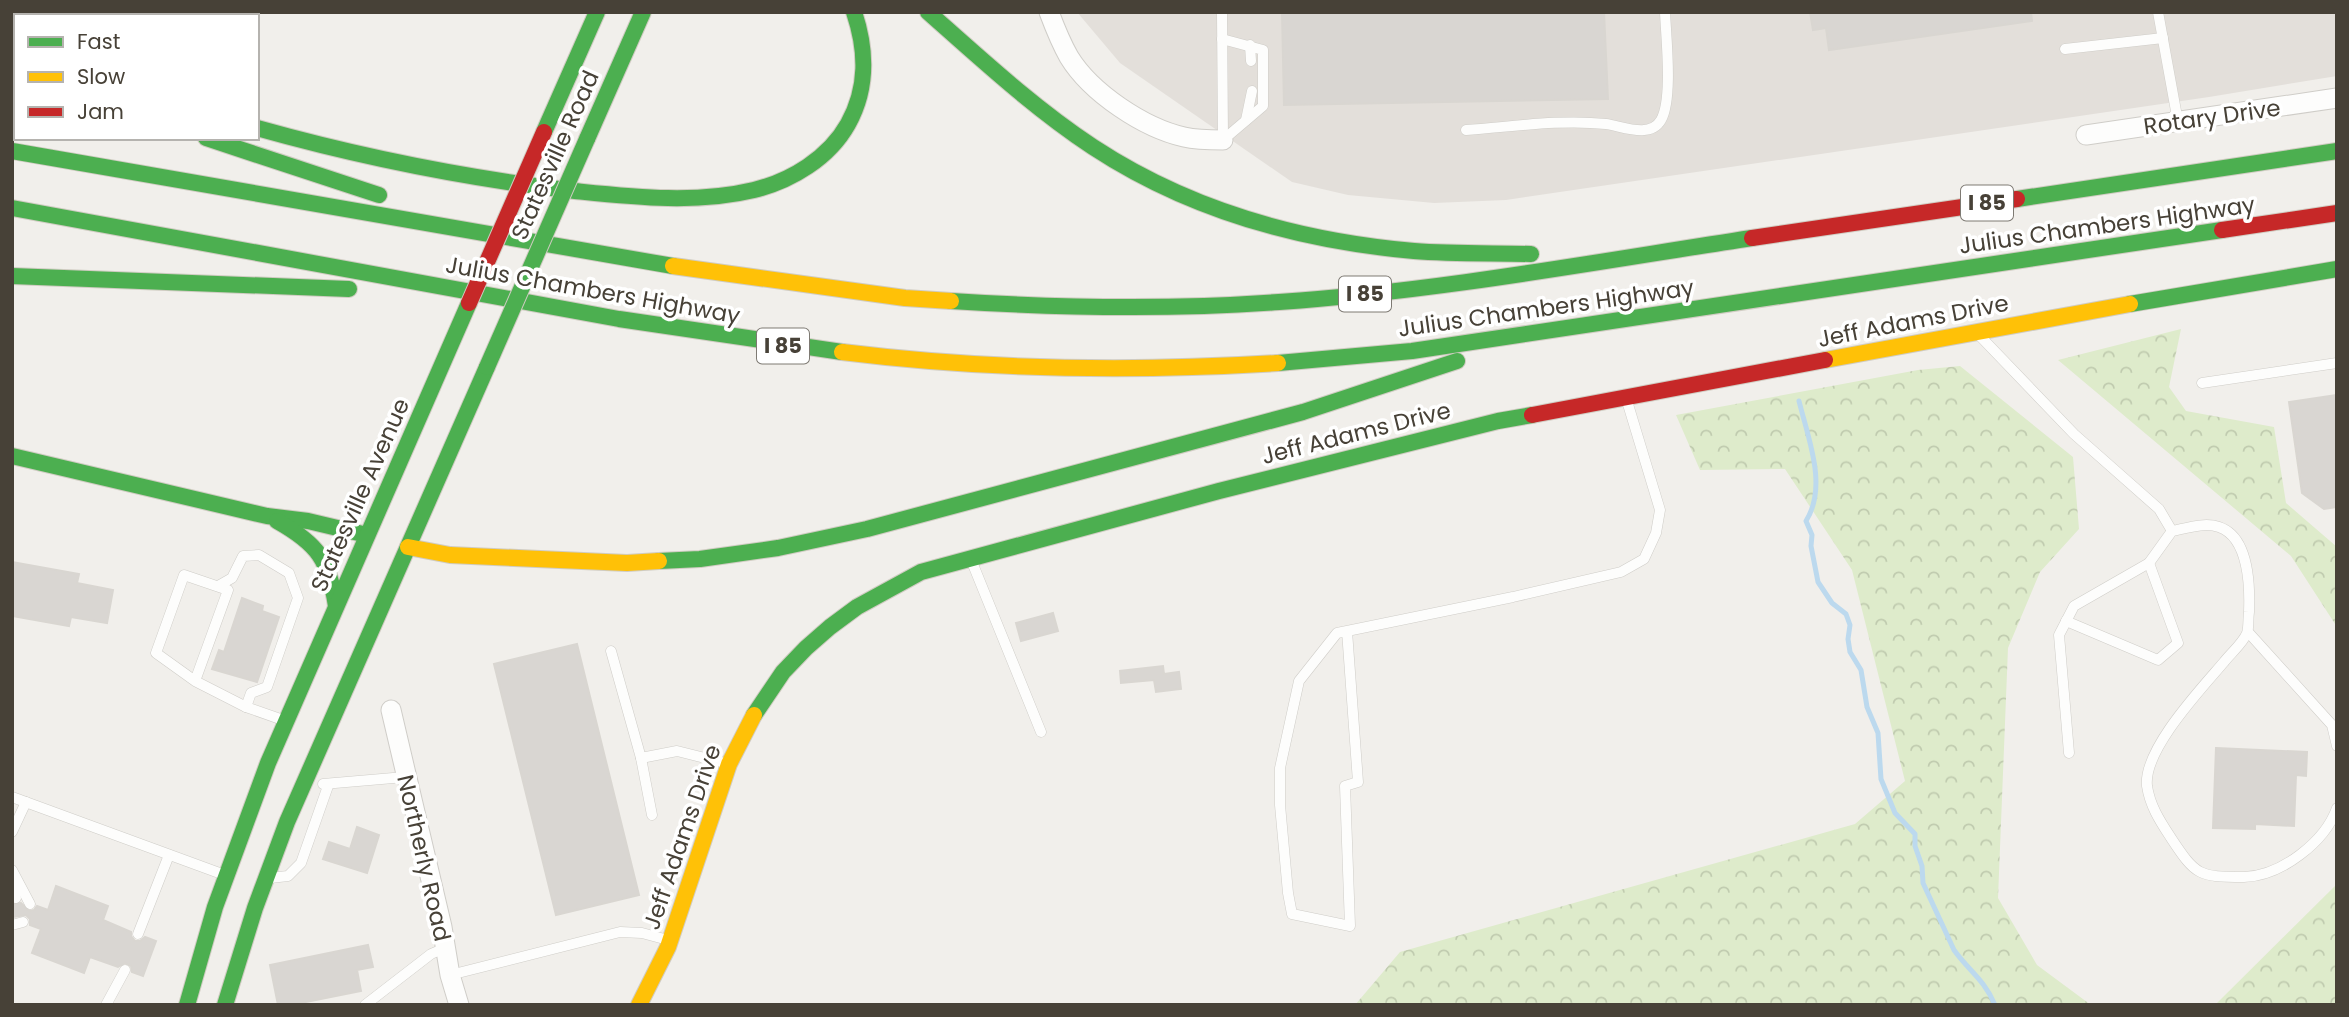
<svg xmlns="http://www.w3.org/2000/svg" width="2349" height="1017" font-family="Poppins,sans-serif">
  <defs>
    <pattern id="forest-crowns" width="20" height="18" patternUnits="userSpaceOnUse" patternTransform="scale(1.75)"><rect width="20" height="18" fill="#deebcb"/><path d="M2 6a3 3 0 1 1 6 0M12 15a3 3 0 1 1 6 0" fill="none" stroke="#c0cbaf"/></pattern>
  </defs>
  <rect width="100%" height="100%" fill="#f1efeb"/>
  <path fill="#e3dfda" d="M1077,12h1260v64l-128,21 -703,103 -72,3 -86,-8 -56,-13 -172,-119z"/>
  <g fill="url(#forest-crowns)">
    <path d="M2181,329l-12,58 17,24 88,16 12,76 51,44v80l-46,-71 -233,-196z"/>
    <path d="M1960,366l113,91 6,72 -39,43 -32,76 -10,250 39,67 54,40h-736l45,-53 455,-128 50,-43 -53,-211 -67,-101 -85,1 -24,-55 242,-45z"/>
    <path d="M2337,884v121h-122z"/>
  </g>
  <g fill="none" stroke-linecap="round" stroke-linejoin="round">
    <path stroke="#bcd9ee" stroke-width="5" d="M1799,401c9,37 29,85 7,120l6,14 -1,11 7,36 14,21 14,11 4,11 -2,14 2,13 11,18 6,37 11,26 3,46 14,34 20,21v12l7,20 1,17 31,67c15,21 30,29 41,55"/>
  </g>
  <g fill="#d9d6d2" stroke="#d9d6d1" stroke-width="2">
    <path d="M1282,12h322l4,87 -324,6z"/>
    <path d="M1810,12h221l1,9 -203,29 -3,-22 -13,2z"/>
    <path d="M2337,395v112l-13,2 -22,-16 -13,-91z"/>
    <path d="M12,562l67,12 -2,9 36,7 -6,33 -36,-6 -2,9 -57,-10z"/>
    <path d="M242,598l21,8 -1,5 17,6 -22,65 -45,-13 7,-19 5,2z"/>
    <path d="M1053,613l5,18 -37,10 -5,-18z"/>
    <path d="M577,644l62,251 -83,20 -62,-251z"/>
    <path d="M1163,666l1,8 15,-2 2,17 -25,3 -2,-12 -33,3 -1,-12z"/>
    <path d="M2216,748l91,4 -1,24 -10,-1 -2,51 -39,-2v5l-42,-1z"/>
    <path d="M357,827l22,8 -12,38 -44,-14 6,-17 21,7z"/>
    <path d="M56,886l52,20 -5,14 28,12v4l4,5h5l5,-4 11,4 -13,35 -11,-4 -1,-6 -6,-3 -7,4 -28,-10 -6,16 -52,-20 9,-24 -11,-4v-6l-4,-4 -14,2v-13l9,-1 8,8 5,-1 3,-4 11,4z"/>
    <path d="M368,945l5,22 -16,3 4,21 -70,14h-13l-8,-40z"/>
  </g>
  <g fill="none" stroke-linecap="round" stroke-linejoin="round">
    <g stroke="#cfcdc8" stroke-width="11">
      <g id="lane">
        <path d="M1222,12l1,128"/>
        <path d="M2158,12l20,110"/>
        <path d="M1222,39l41,11v56l-40,34"/>
        <path d="M1250,45l1,16"/>
        <path d="M2065,49l98,-11"/>
        <path d="M1246,120l6,-29"/>
        <path d="M1466,130c45,-3 94,-11 140,-6 16,2 44,15 55,-4 12,-21 5,-83 4,-108"/>
        <path d="M1979,335l95,99 85,75 13,22"/>
        <path d="M2202,383l135,-20"/>
        <path d="M972,562l69,170"/>
        <path d="M218,586l14,-8 11,-22 16,-1 30,18 9,25 -31,89 -16,6 -5,14"/>
        <path d="M2066,621l92,39 20,-17 -29,-80"/>
        <path d="M1347,631l11,151 -13,4 5,140 -58,-12 -4,-21 -8,-88v-37l19,-87 38,-48 10,-2 166,-34 108,-25 23,-13 12,-26 4,-23 -33,-109"/>
        <path d="M2248,632l84,93 5,21"/>
        <path d="M611,651l30,107 36,-7 48,12"/>
        <path d="M195,681l33,-91 -44,-15 -28,78 39,28 51,26 37,13"/>
        <path d="M2069,753l-10,-118 15,-29 75,-43 23,-32c15,-3 33,-9 47,-4 30,10 31,60 30,85 -1,6 0,15 -2,21 -4,10 -16,20 -23,29 -23,27 -81,88 -77,124 3,20 13,35 24,52 25,38 28,39 73,39 37,-1 81,-35 93,-69"/>
        <path d="M641,758l11,57"/>
        <path d="M323,784l82,-7"/>
        <path d="M12,797l210,77"/>
        <path d="M12,832l14,-30"/>
        <path d="M12,870l18,34"/>
        <path d="M270,878l18,-2 13,-13 27,-77"/>
        <path d="M12,885l4,13"/>
        <path d="M12,925l11,-3"/>
        <path d="M138,934l31,-79"/>
        <path d="M450,975l170,-43 22,1 26,7"/>
        <path d="M106,1005l19,-35"/>
        <path d="M365,1005l66,-51 14,-6"/>
      </g>
    </g>
    <g stroke="#cfcdc8" stroke-width="21">
      <g id="street">
        <path d="M1049,12c6,16 12,31 20,45 22,36 75,71 115,80 13,3 26,3 39,3"/>
        <path d="M2086,135l251,-37"/>
        <path d="M391,710l51,217 8,48 9,30"/>
      </g>
    </g>
    <g stroke="#d0ccc2" stroke-width="18">
      <g id="fast">
        <path d="M928,12c53,47 106,96 165,135 96,63 207,94 321,104 39,3 78,2 117,3"/>
        <path d="M12,57l4,2"/>
        <path d="M257,128c107,30 207,50 318,63 59,6 121,13 179,-1 37,-9 75,-32 94,-66 20,-36 19,-73 6,-112"/>
        <path d="M544,132l53,-120"/>
        <path d="M206,138l173,57"/>
        <path d="M587,139l56,-127"/>
        <path d="M12,151l661,115"/>
        <path d="M2017,199l320,-48"/>
        <path d="M12,208l607,111 223,33"/>
        <path d="M12,276l337,13"/>
        <path d="M951,301c110,7 219,9 328,1 159,-11 316,-40 473,-64"/>
        <path d="M2130,304l207,-35"/>
        <path d="M1278,363l134,-12 810,-121"/>
        <path d="M12,456l255,60 41,5 59,14"/>
        <path d="M277,521c41,23 52,39 59,85"/>
        <path d="M659,561l41,-2 78,-11 89,-19 436,-117 154,-51"/>
        <path d="M754,715l29,-43 23,-24 24,-21 27,-20 64,-35 298,-81 279,-70 34,-6"/>
        <path d="M187,1005l28,-98 53,-144 201,-460"/>
        <path d="M225,1005l30,-97 32,-86 200,-455"/>
      </g>
    </g>
    <g stroke="#d0ccc2" stroke-width="18">
      <g id="slow">
        <path d="M673,266l232,32 46,3"/>
        <path d="M842,352c145,18 290,20 436,11"/>
        <path d="M1825,360l305,-56"/>
        <path d="M408,547l42,8 177,8 32,-2"/>
        <path d="M639,1005l29,-58 61,-183 25,-49"/>
      </g>
    </g>
    <g stroke="#d0ccc2" stroke-width="18">
      <g id="jam">
        <path d="M2222,230l115,-17"/>
        <path d="M1752,238l265,-39"/>
        <path d="M1532,415l293,-55"/>
      </g>
    </g>
    <use href="#lane" stroke="#fdfdfc" stroke-width="10"/>
    <use href="#street" stroke="#fdfdfc" stroke-width="19"/>
    <use href="#fast" stroke="#4caf50" stroke-width="16"/>
    <use href="#slow" stroke="#ffc107" stroke-width="16"/>
    <use href="#jam" stroke="#c62828" stroke-width="16"/>
    <g stroke="#d0ccc2" stroke-width="18" stroke-linecap="butt">
      <path id="fast-bridge" d="M487,367l100,-228"/>
    </g>
    <g stroke="#d0ccc2" stroke-width="18" stroke-linecap="butt">
      <path id="jam-bridge" d="M469,303l75,-171"/>
    </g>
    <use href="#fast-bridge" stroke="#4caf50" stroke-width="16"/>
    <use href="#jam-bridge" stroke="#c62828" stroke-width="16"/>
  </g>
  <g text-anchor="middle" stroke-width="7" stroke-linejoin="round" paint-order="stroke">
    <g fill="#fff" stroke="#7e7a73" stroke-width="2">
      <rect x="1961" y="185.5" width="52" height="35" rx="5"/>
      <rect x="1339" y="276.5" width="52" height="35" rx="5"/>
      <rect x="757" y="328.5" width="52" height="35" rx="5"/>
    </g>
    <g font-size="21" font-weight="bold" fill="#474137">
      <text x="1987" y="210">I 85</text>
      <text x="1365" y="301">I 85</text>
      <text x="783" y="353">I 85</text>
    </g>
    <g font-size="23" fill="#474137" stroke="#fff">
      <text transform="translate(2212 117) rotate(-8)" y="8">Rotary Drive</text>
      <text transform="translate(555 155) rotate(-66)" y="8">Statesville Road</text>
      <text transform="translate(2107 225) rotate(-8)" y="8">Julius Chambers Highway</text>
      <text transform="translate(593 290) rotate(10)" y="8">Julius Chambers Highway</text>
      <text transform="translate(1546 308) rotate(-8)" y="8">Julius Chambers Highway</text>
      <text transform="translate(1913 321) rotate(-11)" y="8">Jeff Adams Drive</text>
      <text transform="translate(1356 433) rotate(-14)" y="8">Jeff Adams Drive</text>
      <text transform="translate(360 495) rotate(-66)" y="8">Statesville Avenue</text>
      <text transform="translate(682 837) rotate(-71)" y="8">Jeff Adams Drive</text>
      <text transform="translate(424 858) rotate(77)" y="8">Northerly Road</text>
    </g>
  </g>
  <rect width="2349" height="1017" fill="none" stroke="#474137" stroke-width="28"/>
  <rect x="14" y="14" width="245" height="126" fill="#ffffff" stroke="#b5b3af" stroke-width="2"/>
  <rect x="28" y="37" width="35" height="10" fill="#4caf50" stroke="#b5b3af" stroke-width="2"/>
  <text x="77" y="49" font-size="21" fill="#474137">Fast</text>
  <rect x="28" y="72" width="35" height="10" fill="#ffc107" stroke="#b5b3af" stroke-width="2"/>
  <text x="77" y="84" font-size="21" fill="#474137">Slow</text>
  <rect x="28" y="107" width="35" height="10" fill="#c62828" stroke="#b5b3af" stroke-width="2"/>
  <text x="77" y="119" font-size="21" fill="#474137">Jam</text>
</svg>
